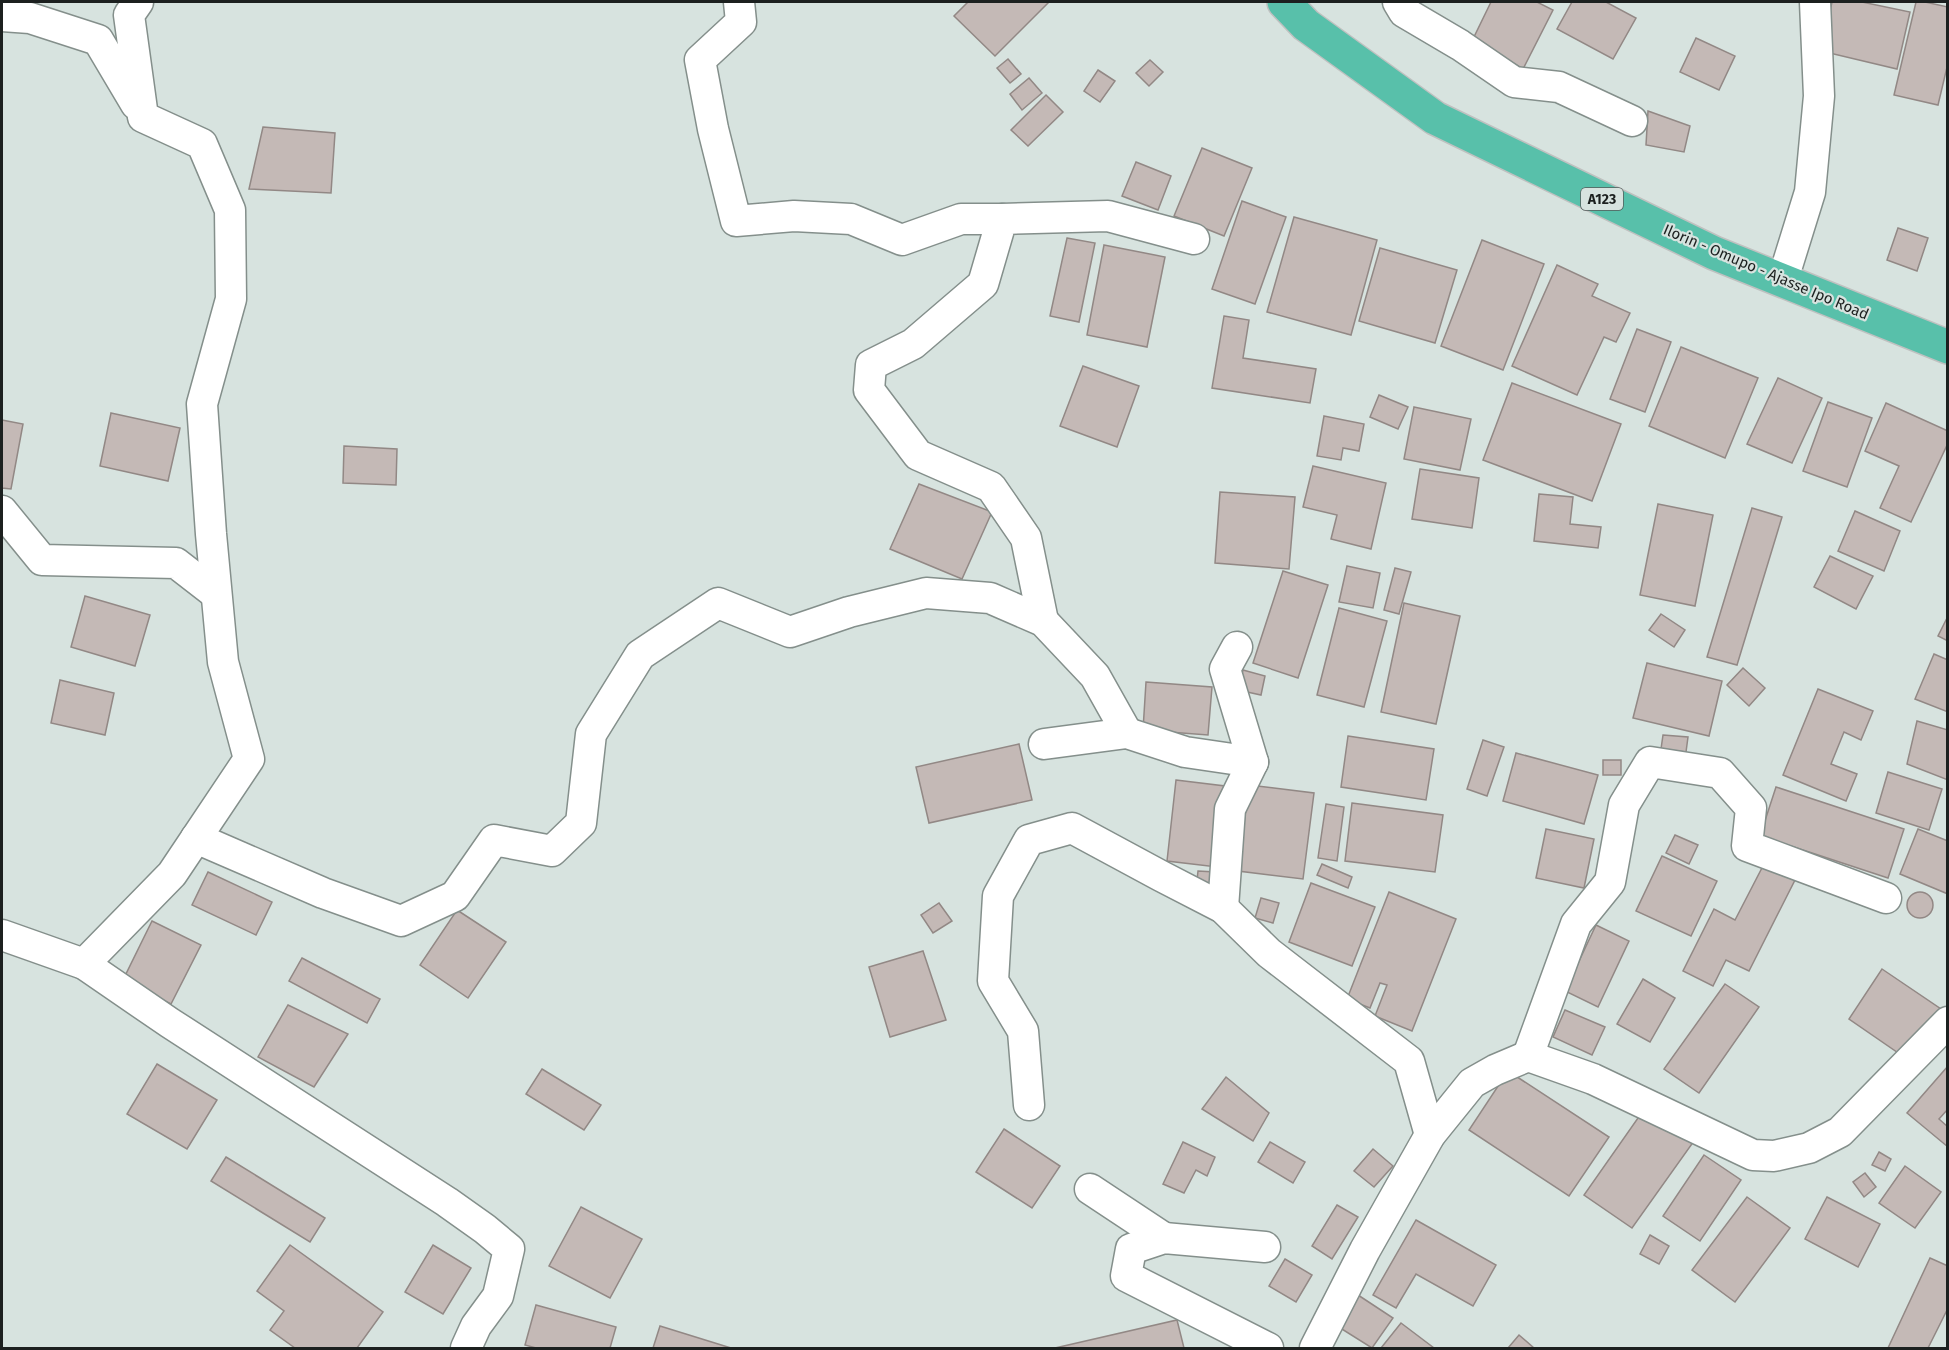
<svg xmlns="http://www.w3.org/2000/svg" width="1949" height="1350" font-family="'Fira Sans',sans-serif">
  <rect width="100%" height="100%" fill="#d7e3df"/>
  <g fill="#c4b9b6" stroke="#928885" stroke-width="1.5">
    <path d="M968,2h81l-54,54 -41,-40z"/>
    <path d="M1491,2h46l16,8 -30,59 -50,-30z"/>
    <path d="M1572,2h34l30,16 -23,41 -56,-30z"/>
    <path d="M1832,2h30l48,10 -13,57 -76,-18z"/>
    <path d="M1916,2h9l23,5v56l-10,42 -44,-10z"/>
    <path d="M1696,38l39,18 -16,34 -39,-18z"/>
    <path d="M1008,59l13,15 -11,9 -13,-15z"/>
    <path d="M1150,60l13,12 -14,14 -13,-13z"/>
    <path d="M1098,70l17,11 -15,21 -16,-11z"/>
    <path d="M1029,78l13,15 -20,17 -12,-16z"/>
    <path d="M1046,95l17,17 -35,34 -17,-16z"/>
    <path d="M1648,111l42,15 -6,26 -38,-7z"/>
    <path d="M263,127l72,6 -4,60 -82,-4z"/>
    <path d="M1202,148l50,20 -28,68 -50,-20z"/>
    <path d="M1136,162l35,14 -13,34 -36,-14z"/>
    <path d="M1242,201l44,16 -31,87 -43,-15z"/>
    <path d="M1294,217l83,23 -26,95 -84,-23z"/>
    <path d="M1898,228l30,10 -11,33 -30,-11z"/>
    <path d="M1067,238l28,5 -16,79 -29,-6z"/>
    <path d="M1482,240l62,24 -41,106 -62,-24z"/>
    <path d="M1104,245l61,12 -18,90 -60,-12z"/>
    <path d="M1380,248l77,22 -22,73 -76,-22z"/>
    <path d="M1557,265l41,19 -6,12 38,17 -14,29 -12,-5 -27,58 -65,-29z"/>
    <path d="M1224,316l25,4 -6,38 73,11 -6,34 -98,-15z"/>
    <path d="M1637,329l34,13 -26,70 -35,-13z"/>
    <path d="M1681,347l77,31 -33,80 -76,-32z"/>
    <path d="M1083,366l56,20 -22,61 -57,-21z"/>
    <path d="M1778,378l44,20 -30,65 -45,-19z"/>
    <path d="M1512,383l109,41 -29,77 -109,-41z"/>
    <path d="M1379,395l29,12 -10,22 -28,-12z"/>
    <path d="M1828,402l44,16 -25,69 -44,-16z"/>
    <path d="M1886,403l62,28v12l-37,79 -31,-14 19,-42 -34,-15z"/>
    <path d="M1414,407l57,12 -11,51 -56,-11z"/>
    <path d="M111,413l69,15 -12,53 -68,-15z"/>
    <path d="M1324,416l40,8 -5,27 -16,-3 -2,12 -24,-4z"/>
    <path d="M2,420l21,4 -12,65 -9,-1z"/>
    <path d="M344,446l53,3 -1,36 -53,-2z"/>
    <path d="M1313,466l73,17 -15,66 -40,-10 6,-24 -34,-8z"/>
    <path d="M1420,469l59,9 -7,50 -60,-9z"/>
    <path d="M919,484l73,28 -30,67 -72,-30z"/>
    <path d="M1220,492l75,5 -6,72 -74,-6z"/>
    <path d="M1539,494l34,3 -3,27 31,3 -3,21 -64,-7z"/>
    <path d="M1658,504l55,11 -18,91 -55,-11z"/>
    <path d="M1752,508l30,9 -45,148 -30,-8z"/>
    <path d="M1855,511l45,20 -16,40 -46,-20z"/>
    <path d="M1830,556l43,20 -17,33 -42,-22z"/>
    <path d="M1347,566l33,7 -7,35 -34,-6z"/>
    <path d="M1395,568l16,4 -12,42 -15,-4z"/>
    <path d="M1283,571l45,14 -30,93 -45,-15z"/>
    <path d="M85,596l65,19 -15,51 -64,-19z"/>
    <path d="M1404,603l56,13 -24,108 -55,-12z"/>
    <path d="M1339,608l48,13 -23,86 -47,-12z"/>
    <path d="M1661,614l24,16 -11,17 -25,-17z"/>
    <path d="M1948,616v25l-10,-5z"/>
    <path d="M1934,654l14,6v52l-33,-13z"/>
    <path d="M1647,663l75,18 -13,55 -76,-18z"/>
    <path d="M1743,668l22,20 -16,18 -22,-21z"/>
    <path d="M1243,670l22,6 -4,19 -23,-5z"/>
    <path d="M60,680l54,13 -9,42 -54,-12z"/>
    <path d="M1146,682l66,5 -4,48 -65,-5z"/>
    <path d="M1818,689l55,22 -12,29 -17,-8 -13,32 26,10 -11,27 -63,-26z"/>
    <path d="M1917,721l31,9v50l-41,-16z"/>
    <path d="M1663,735l25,2 -2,15 -25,-3z"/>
    <path d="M1348,736l86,13 -8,51 -85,-13z"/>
    <path d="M1483,740l21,7 -17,49 -20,-7z"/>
    <path d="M1019,744l13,56 -103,23 -13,-56z"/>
    <path d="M1516,753l82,22 -14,49 -81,-23z"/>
    <rect x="1603" y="760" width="18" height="15"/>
    <path d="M1888,772l54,17 -13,41 -53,-17z"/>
    <path d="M1176,780l49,6 -8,81 -50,-6z"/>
    <path d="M1249,785l65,8 -11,86 -65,-8z"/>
    <path d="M1776,787l128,42 -16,49 -128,-42z"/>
    <path d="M1352,803l91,12 -8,57 -90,-11z"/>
    <path d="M1326,804l18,3 -7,54 -19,-3z"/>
    <path d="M1546,829l48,10 -10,49 -48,-10z"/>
    <path d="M1918,829l30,12v53l-48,-20z"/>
    <path d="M1675,835l23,10 -9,19 -23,-11z"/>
    <path d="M1662,856l55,25 -26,55 -55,-25z"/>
    <path d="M1322,864l30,13 -4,11 -31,-13z"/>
    <path d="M1764,864l31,16 -46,91 -23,-11 -13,26 -30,-15 31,-62 21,11z"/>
    <path d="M1198,871l17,1 -1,20 -18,-2z"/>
    <path d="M208,872l64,30 -16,33 -64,-30z"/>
    <path d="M1311,883l64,24 -23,59 -63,-24z"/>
    <path d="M1389,892l67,27 -44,112 -37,-15 12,-31 -7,-2 -10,25 -23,-9z"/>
    <circle cx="1920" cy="905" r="13"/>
    <path d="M1261,898l18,5 -6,20 -18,-5z"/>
    <path d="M939,903l13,18 -19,12 -12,-18z"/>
    <path d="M457,910l49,32 -38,56 -48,-33z"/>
    <path d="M152,921l49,24 -30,59 -48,-24z"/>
    <path d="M1596,925l33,16 -31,66 -33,-16z"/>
    <path d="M923,951l23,69 -56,17 -21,-70z"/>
    <path d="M302,958l78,41 -13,24 -78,-42z"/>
    <path d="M1882,969l59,40 -34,50 -58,-40z"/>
    <path d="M1643,979l32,19 -25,44 -33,-18z"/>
    <path d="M1725,984l34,23 -60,86 -35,-24z"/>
    <path d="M288,1005l60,29 -34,53 -56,-30z"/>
    <path d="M1565,1010l40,17 -13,28 -39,-18z"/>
    <path d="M157,1064l60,36 -30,49 -60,-35z"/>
    <path d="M1948,1066v43l-9,10 9,8v20l-41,-34z"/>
    <path d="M542,1069l59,36 -17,25 -58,-36z"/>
    <path d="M1508,1071l101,66 -40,59 -100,-66z"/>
    <path d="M1226,1077l43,36 -16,28 -51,-32z"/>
    <path d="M1645,1108l49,33 -62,87 -48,-33z"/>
    <path d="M1004,1129l56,37 -28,42 -56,-36z"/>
    <path d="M1183,1142l32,15 -8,19 -11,-6 -12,23 -21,-9z"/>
    <path d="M1270,1142l35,20 -12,21 -35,-21z"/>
    <path d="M1373,1149l20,17 -19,21 -20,-16z"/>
    <path d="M1879,1152l12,7 -6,12 -13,-6z"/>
    <path d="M1704,1155l37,25 -41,61 -37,-25z"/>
    <path d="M226,1157l99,61 -15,24 -99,-61z"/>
    <path d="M1905,1166l36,26 -26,36 -36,-25z"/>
    <path d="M1865,1173l11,14 -12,10 -11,-15z"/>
    <path d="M1747,1197l43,31 -55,74 -43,-32z"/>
    <path d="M1827,1197l53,27 -22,43 -53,-28z"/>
    <path d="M1337,1205l21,12 -26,42 -20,-13z"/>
    <path d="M581,1207l61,32 -32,59 -61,-32z"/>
    <path d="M1416,1220l80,45 -23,41 -57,-32 -20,34 -23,-13z"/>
    <path d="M1650,1235l19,11 -10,18 -19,-10z"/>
    <path d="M290,1245l93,67 -26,36h-62l-25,-18 14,-19 -27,-20z"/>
    <path d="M433,1245l38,23 -28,46 -38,-22z"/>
    <path d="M1930,1258l18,8v42l-20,40h-40z"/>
    <path d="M1285,1259l27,16 -16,27 -27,-16z"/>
    <path d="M1358,1295l35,23 -21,30 -35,-22z"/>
    <path d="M536,1305l80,22 -6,21h-74l-11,-3z"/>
    <path d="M1177,1320l7,28h-129z"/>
    <path d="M1401,1323l33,25h-53z"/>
    <path d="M660,1326l71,22h-78z"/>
    <path d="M1519,1335l15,13h-26z"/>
  </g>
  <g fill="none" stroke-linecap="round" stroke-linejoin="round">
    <g stroke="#848f8b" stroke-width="33">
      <g id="minor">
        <path d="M739,2l2,20 -41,38 13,69 23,92 58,-5 57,3 51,21 59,-21h41"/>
        <path d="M1398,2l6,10 56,33 54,37 45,5 73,34"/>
        <path d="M2,16l28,2 68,22 38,64"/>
        <path d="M1783,279l27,-87 9,-96 -4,-94"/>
        <path d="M2,511l40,49 134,3 40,31"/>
        <path d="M1043,621l-17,-83 -35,-51 -73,-32 -49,-65 2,-25 42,-21 70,-60 19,-65 106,-3 86,23"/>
        <path d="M1044,744l83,-11 58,19 68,10"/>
        <path d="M196,838l127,55 78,28 54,-25 39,-56 58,11 29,-28 10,-89 49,-79 78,-52 72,29 59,-20 77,-19 64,5 53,23 52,55 32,57"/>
        <path d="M1223,908l7,-99 23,-47 -28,-93 12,-22"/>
        <path d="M2,935l82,29 86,59 277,179 38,27 24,20 -11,47 -22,30 -10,22"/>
        <path d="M84,964l88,-90 77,-115 -26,-97 -12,-128 -9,-130 29,-105 -1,-89 -28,-66 -59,-27 -14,-102 9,-13"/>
        <path d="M1528,1056l48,-132 34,-42 14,-77 26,-43 70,11 31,35 -4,38 139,52"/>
        <path d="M1029,1105l-6,-74 -30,-50 5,-85 31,-56 43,-12 89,48 62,32 46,45 140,108 21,74"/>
        <path d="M1090,1189l74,49"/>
        <path d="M1265,1247l-101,-9 -33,11 -5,27 142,72"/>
        <path d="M1315,1348l50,-98 65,-115 42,-52 23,-13 33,-14 65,23 160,76 21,1 35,-8 31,-16 108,-110"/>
      </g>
    </g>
    <g stroke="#bfc1c0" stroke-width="36">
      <path id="trunk" d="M1284,2l22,23 129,93 279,135 234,94"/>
    </g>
    <use href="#minor" stroke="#fff" stroke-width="30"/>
    <use href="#trunk" stroke="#58c0aa" stroke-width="33"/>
  </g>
  <g text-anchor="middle" stroke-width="4.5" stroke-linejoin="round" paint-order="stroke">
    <rect fill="#d7e3df" stroke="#545a59" stroke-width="1.5" x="1581" y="188" width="42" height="22" rx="4.5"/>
    <g font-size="14" font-weight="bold" fill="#1c201f">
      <text x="1602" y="204">A123</text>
    </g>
    <g font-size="15" fill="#1c201f" stroke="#d7e3df">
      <text transform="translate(1766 272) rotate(23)" y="5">Ilorin - Omupo - Ajasse Ipo Road</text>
    </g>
  </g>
  <rect width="1949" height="1350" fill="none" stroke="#1c201f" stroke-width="6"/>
</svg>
